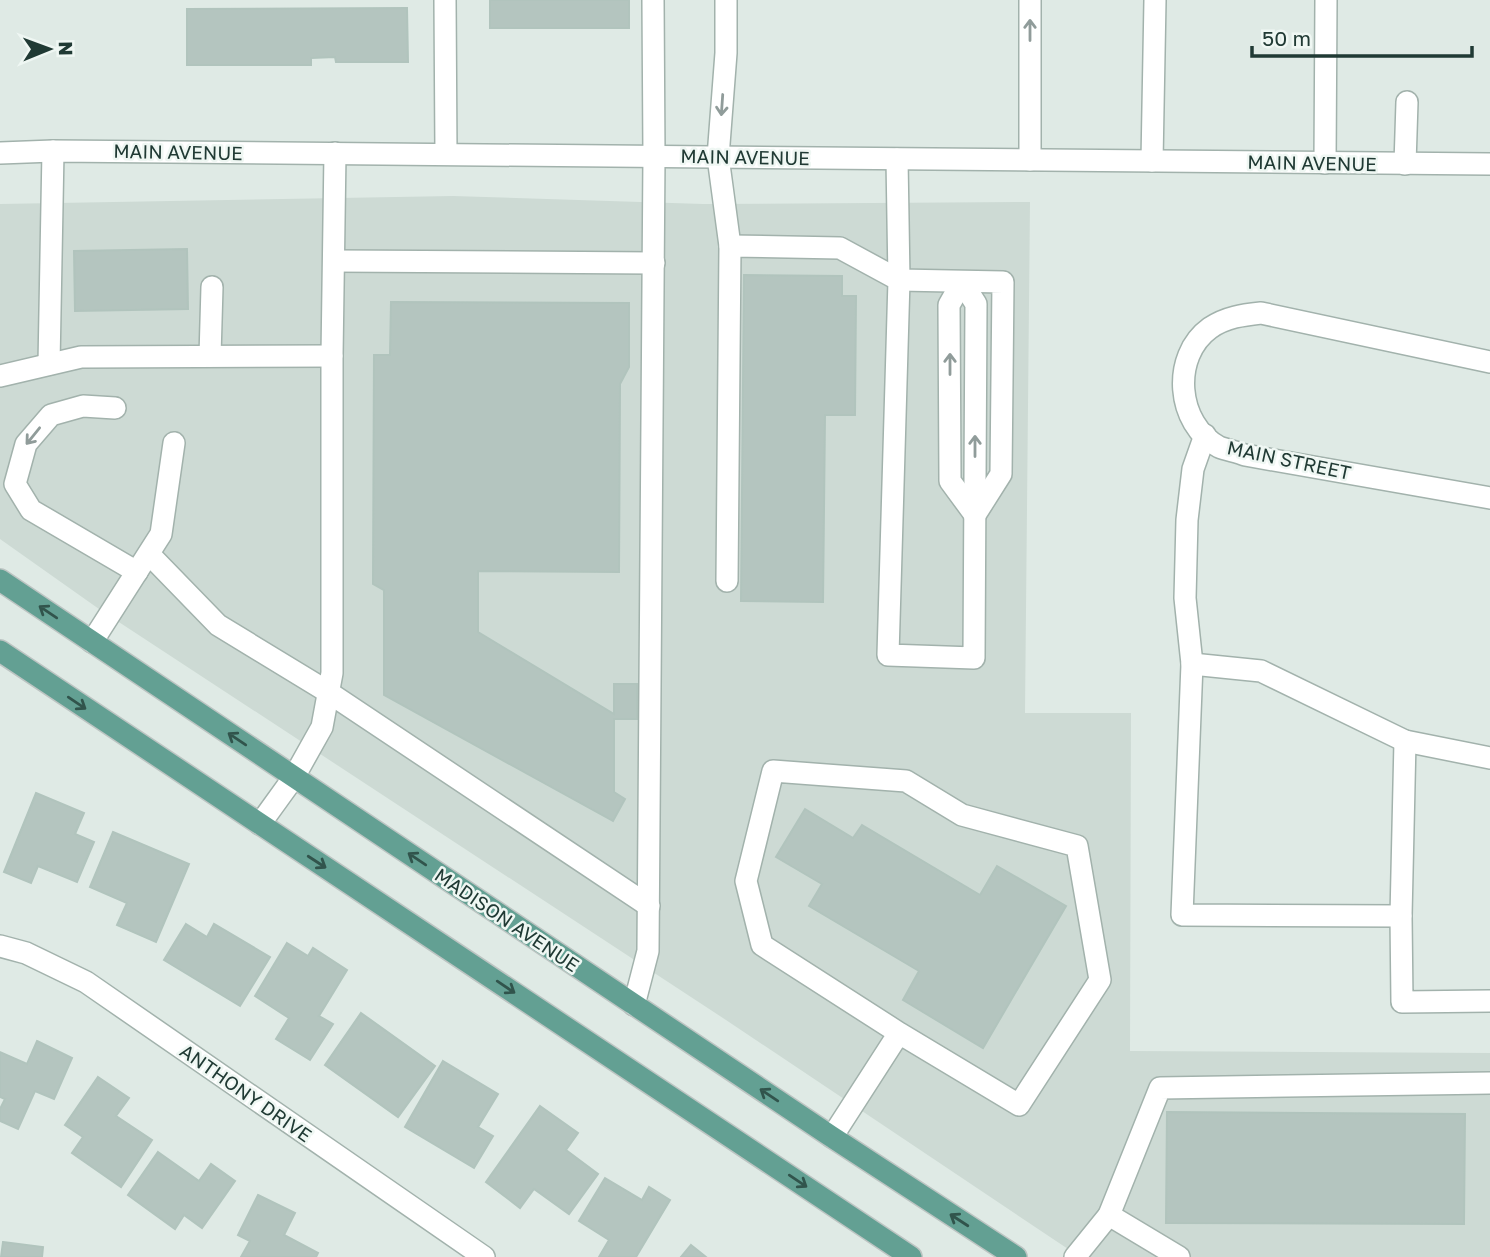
<svg xmlns="http://www.w3.org/2000/svg" width="1490" height="1257" font-family="'Golos Text',sans-serif">
  <rect width="100%" height="100%" fill="#dfeae5"/>
  <path fill="#cddad4" d="M453,196l250,8 327,-2 -5,511h106l-1,338 360,2v204h-410l-354,-237 -627,-411 -99,-70v-335z"/>
  <g fill="#b4c5bf" stroke="#b1c4bd" stroke-width="2">
    <rect x="490" y="0" width="139" height="28"/>
    <path d="M407,8l1,54h-72l-1,-5 -24,1v7h-124v-56z"/>
    <path d="M187,249l1,60 -113,2 -1,-60z"/>
    <path d="M744,275l98,1v20h14l-1,119h-30l-2,187 -82,-1z"/>
    <path d="M391,302l238,1v64l-9,17 -1,188 -141,-1v61l136,82v-30h23v35h-23v73l11,7 -12,22 -229,-126v-105l-11,-6 1,-229h16z"/>
    <path d="M36,793l48,20 -9,21 19,8 -17,40 -39,-16 -7,17 -27,-11z"/>
    <path d="M805,809l48,29 9,-13 118,70 17,-29 69,40 -83,142 -80,-48 16,-29 -110,-65 13,-22 -46,-27z"/>
    <path d="M113,832l76,32 -33,78 -39,-17 10,-22 -37,-16z"/>
    <path d="M186,924l21,13 7,-13 56,33 -30,49 -76,-46z"/>
    <path d="M287,943l21,13 5,-8 34,22 -28,46 14,8 -23,36 -34,-21 13,-21 -34,-22z"/>
    <path d="M361,1013l74,53 -37,51 -73,-52z"/>
    <path d="M37,1041l35,17 -18,41 -19,-8 -17,38 -18,-8v-12l5,-10 -5,-2v-45l27,12z"/>
    <path d="M443,1061l55,33 -20,33 15,9 -19,32 -69,-41z"/>
    <path d="M98,1077l31,21 -13,18 36,24 -31,47 -49,-34 11,-16 -18,-12z"/>
    <path d="M540,1106l38,27 -12,17 32,24 -29,40 -35,-25 -14,19 -34,-26z"/>
    <path d="M1167,1112l298,2 -1,110 -298,-1z"/>
    <path d="M158,1152l41,29 12,-17 24,17 -33,47 -18,-13 -9,14 -47,-34z"/>
    <path d="M605,1178l37,22 7,-13 21,13 -34,57h-37l10,-17 -30,-19z"/>
    <path d="M258,1195l37,18 -11,22 34,18 -2,4h-75l9,-16 -12,-6z"/>
    <path d="M3,1242l40,5 -1,10h-41z"/>
    <path d="M691,1245l15,12h-25z"/>
  </g>
  <g fill="none" stroke-linecap="round" stroke-linejoin="round">
    <g stroke="#a2b2ac" stroke-width="24">
      <g id="minor">
        <path d="M445,0l1,154"/>
        <path d="M726,0v53l-8,104 12,89"/>
        <path d="M1030,0v160"/>
        <path d="M0,153l53,-2 1437,13"/>
        <path d="M897,159l2,121 104,2 -2,192 -26,41"/>
        <path d="M1152,161l3,-161"/>
        <path d="M1325,163l1,-163"/>
        <path d="M1405,164l2,-62"/>
        <path d="M334,261l320,2"/>
        <path d="M962,282l-13,23 1,176 25,34"/>
        <path d="M210,356l2,-69"/>
        <path d="M1490,362l-229,-49c-18,2 -35,4 -51,15 -39,28 -34,96 9,119 8,3 18,5 26,8l245,43"/>
        <path d="M49,364l4,-213"/>
        <path d="M0,376l81,-19 251,-1"/>
        <path d="M115,408l-32,-2 -32,9 -25,29 -11,40 16,26 106,62"/>
        <path d="M1205,435l-12,34 -6,51 -2,78 7,66 -10,251 219,1"/>
        <path d="M149,554l69,71 110,67 321,214"/>
        <path d="M727,581l3,-335 110,2 59,32 -11,375 86,3 2,-354 -14,-22"/>
        <path d="M92,642l69,-108 13,-91"/>
        <path d="M1192,664l69,7 144,70 85,17"/>
        <path d="M1405,741l-4,175 1,86 88,-1"/>
        <path d="M260,824l34,-47 28,-50 10,-54v-317l3,-203"/>
        <path d="M0,946l26,7 60,29 398,275"/>
        <path d="M634,1005l14,-54 6,-795 -1,-156"/>
        <path d="M832,1137l67,-104 120,72 81,-125 -23,-134 -115,-31 -56,-34 -133,-10 -27,110 16,64 137,88"/>
        <path d="M1109,1215l70,42"/>
        <path d="M1075,1257l34,-42 51,-127 330,-5"/>
      </g>
    </g>
    <g stroke="#bcc4c2" stroke-width="24">
      <g id="major">
        <path d="M0,580l832,557 184,120"/>
        <path d="M0,651l911,606"/>
      </g>
    </g>
    <use href="#minor" stroke="#fff" stroke-width="21"/>
    <use href="#major" stroke="#63a093" stroke-width="21"/>
  </g>
  <defs><path id="oneway-shaft" d="M-6 0H5M1.5-3L5.5 0L1.5 3" fill="none" stroke-width="1.6" stroke-linecap="round" stroke-linejoin="round" transform="scale(1.75)"/></defs>
  <g stroke="#909c9a">
    <use href="#oneway-shaft" transform="translate(1030 30) rotate(-90)"/>
    <use href="#oneway-shaft" transform="translate(722 105) rotate(94)"/>
    <use href="#oneway-shaft" transform="translate(950 364) rotate(-90)"/>
    <use href="#oneway-shaft" transform="translate(33 436) rotate(129)"/>
    <use href="#oneway-shaft" transform="translate(975 446) rotate(-90)"/>
  </g>
  <g stroke="#31544c">
    <use href="#oneway-shaft" transform="translate(48 612) rotate(-146)"/>
    <use href="#oneway-shaft" transform="translate(77 703) rotate(34)"/>
    <use href="#oneway-shaft" transform="translate(237 739) rotate(-146)"/>
    <use href="#oneway-shaft" transform="translate(417 859) rotate(-146)"/>
    <use href="#oneway-shaft" transform="translate(317 862) rotate(33)"/>
    <use href="#oneway-shaft" transform="translate(506 987) rotate(34)"/>
    <use href="#oneway-shaft" transform="translate(769 1095) rotate(-146)"/>
    <use href="#oneway-shaft" transform="translate(798 1181) rotate(34)"/>
    <use href="#oneway-shaft" transform="translate(959 1220) rotate(-147)"/>
  </g>
  <g text-anchor="middle" stroke-width="5" stroke-linejoin="round" paint-order="stroke">
    <g font-size="19" fill="#203a34" stroke="#eff7f3">
      <text transform="translate(178 152) rotate(1)" y="7">MAIN AVENUE</text>
      <text transform="translate(745 157) rotate(1)" y="7">MAIN AVENUE</text>
      <text transform="translate(1312 163) rotate(1)" y="7">MAIN AVENUE</text>
      <text transform="translate(1289 460) rotate(12)" y="7">MAIN STREET</text>
      <text transform="translate(507 920) rotate(34)" y="7">MADISON AVENUE</text>
      <text transform="translate(246 1093) rotate(35)" y="7">ANTHONY DRIVE</text>
    </g>
  </g>
  <g transform="translate(49 49) rotate(89)" stroke="#eff7f3" stroke-width="5" paint-order="stroke">
  <path d="M0-5L12 26L0 18L-12 26Z" fill="#203a34"/>
  <text y="-10" font-size="19" font-weight="bold" text-anchor="middle" fill="#203a34">N</text>
  </g>
  <path d="M1252 46v10h220v-10" fill="none" stroke="#203a34" stroke-width="3.5"/>
  <text x="1262" y="46" font-size="21" fill="#203a34" stroke="#eff7f3" stroke-width="5" paint-order="stroke">50 m</text>
</svg>
